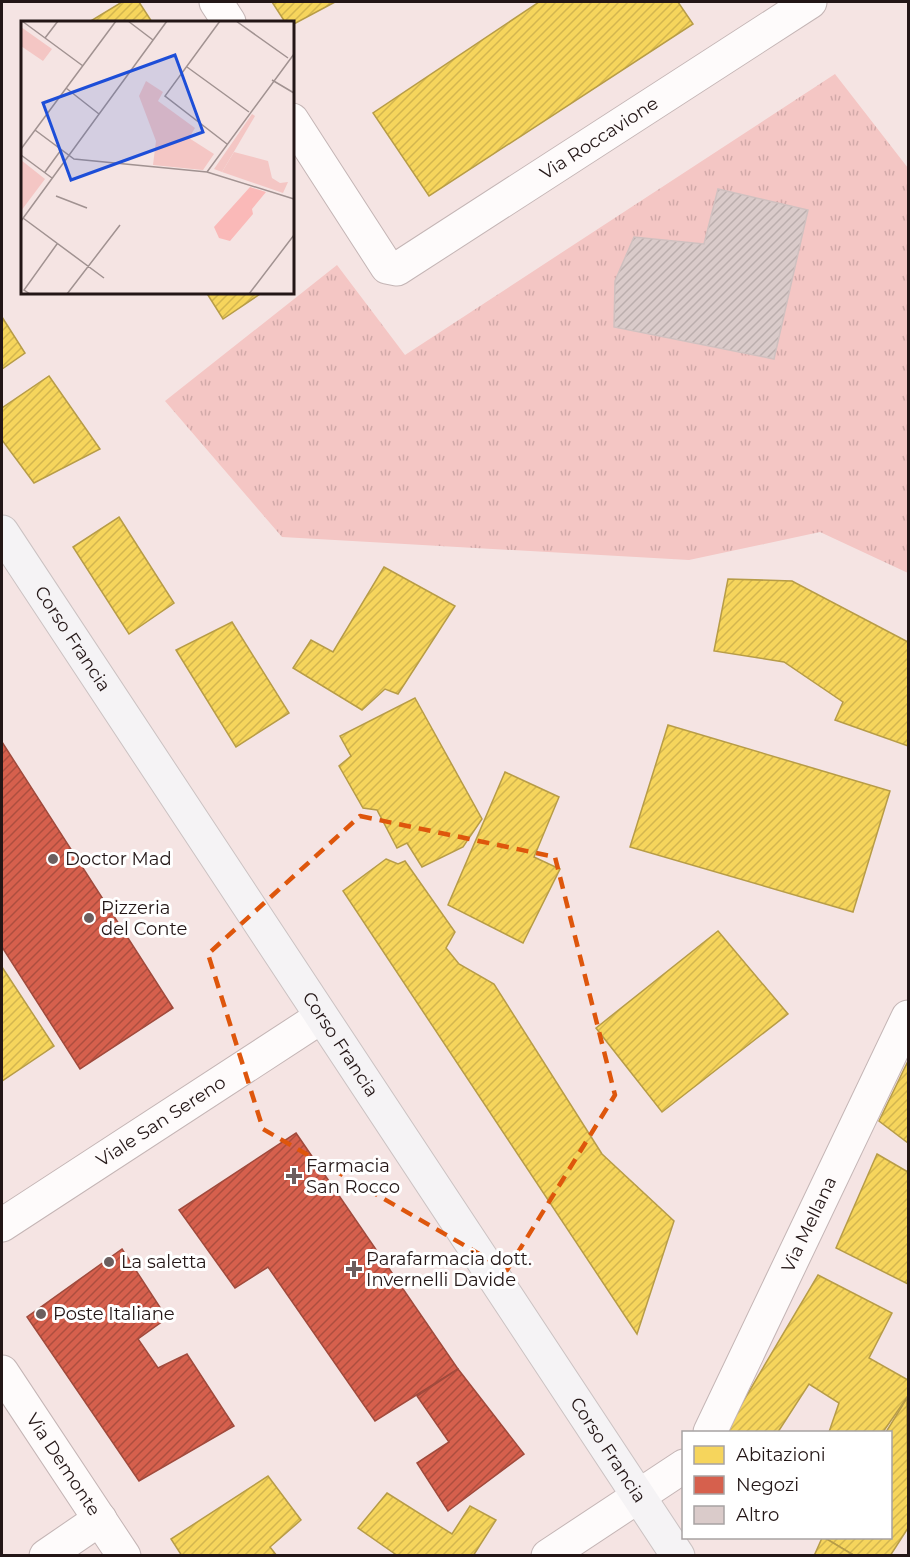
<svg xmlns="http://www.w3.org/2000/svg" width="910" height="1557" font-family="Montserrat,sans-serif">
  <defs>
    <pattern id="park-tufts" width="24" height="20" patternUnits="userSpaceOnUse" patternTransform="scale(1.5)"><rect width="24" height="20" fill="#f4c6c4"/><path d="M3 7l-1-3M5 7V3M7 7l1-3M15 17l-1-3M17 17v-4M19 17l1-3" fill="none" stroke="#d1a9a8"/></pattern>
    <pattern id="homes-hatch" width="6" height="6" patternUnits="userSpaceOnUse" patternTransform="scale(1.5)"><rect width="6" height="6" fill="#f6d55c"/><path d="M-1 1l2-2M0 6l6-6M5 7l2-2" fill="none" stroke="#d3b64f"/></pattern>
    <pattern id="shops-hatch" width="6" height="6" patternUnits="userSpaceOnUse" patternTransform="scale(1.5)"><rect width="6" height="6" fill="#d6604d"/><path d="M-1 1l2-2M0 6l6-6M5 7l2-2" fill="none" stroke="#ad4e3f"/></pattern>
    <pattern id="building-hatch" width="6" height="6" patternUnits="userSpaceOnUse" patternTransform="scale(1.5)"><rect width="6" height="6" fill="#dacbca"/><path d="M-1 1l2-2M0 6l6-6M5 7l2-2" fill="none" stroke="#bbaead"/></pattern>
  </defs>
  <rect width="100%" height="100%" fill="#f5e4e3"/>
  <path fill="url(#park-tufts)" d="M835,74l73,94v405l-88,-41 -131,28 -407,-23 -117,-136 172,-136 68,90z"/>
  <g fill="url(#homes-hatch)" stroke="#b79c47" stroke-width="1.5">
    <path d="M122,2h17l13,20h-63z"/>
    <path d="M272,2h63l-43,23v-3h-7z"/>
    <path d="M539,2h139l15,22 -264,172 -56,-83z"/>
    <path d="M206,292h57l-40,27z"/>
    <path d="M2,317l23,36 -23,16z"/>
    <path d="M49,376l51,73 -66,34 -32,-43v-32z"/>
    <path d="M119,517l55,86 -45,31 -56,-87z"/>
    <path d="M384,567l71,39 -57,88 -13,-5 -23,21 -69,-42 18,-28 22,12z"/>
    <path d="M728,579l64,2 116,61v104l-73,-26 8,-18 -59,-40 -70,-11z"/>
    <path d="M232,622l57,91 -53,34 -60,-97z"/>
    <path d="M415,698l67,121 -19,28 -41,20 -15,-24 -10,5 -20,-38 -14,-2 -24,-42 12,-10 -11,-20z"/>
    <path d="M668,725l222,66 -37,121 -223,-65z"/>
    <path d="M505,772l54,25 -25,60 26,12 -37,74 -75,-38z"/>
    <path d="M386,859l12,5 7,-3 50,71 -9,16 13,16 35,20 108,170 72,67 -37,113 -294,-443z"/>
    <path d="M718,931l70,83 -126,98 -66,-84z"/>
    <path d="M2,967l52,79 -52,35z"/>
    <path d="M908,1061v82l-29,-22z"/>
    <path d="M877,1154l31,18v112l-72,-36z"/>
    <path d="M818,1275l74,38 -23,45 39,22v16l-25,36h-54l10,-29 -30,-19 -31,48h-53z"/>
    <path d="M907,1398l1,130 -18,28h-35l-30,-18h65v-106h-4z"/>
    <path d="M268,1476l33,44 -31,27 7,9h-95l-11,-17z"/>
    <path d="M387,1493l65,41 18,-28 26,14 -23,36h-75l-40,-28z"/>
    <path d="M822,1538h3l30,18h-41z"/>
  </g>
  <g fill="url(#shops-hatch)" stroke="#a04a3c" stroke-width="1.5">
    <path d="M2,742l171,266 -93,61 -78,-122z"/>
    <path d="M296,1133l162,236 -83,52 -107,-154 -33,21 -56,-78z"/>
    <path d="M122,1249l45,69 -29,21 20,29 29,-14 47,72 -95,55 -112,-164z"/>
    <path d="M458,1369l66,85 -76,57 -31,-48 32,-21 -32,-46z"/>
  </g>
  <path fill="url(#building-hatch)" stroke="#d0c1c0" stroke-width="1.5" d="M718,189l90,21 -34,149 -160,-32 1,-46 19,-44 70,7z"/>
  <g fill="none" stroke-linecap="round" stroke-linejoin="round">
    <g stroke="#c4b5b5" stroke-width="35">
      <g id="minor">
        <path d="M216,2l13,20"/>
        <path id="s1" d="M292,120l95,147 10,2 413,-267"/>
        <path id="s2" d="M2,1225l319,-208"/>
        <path id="s3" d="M2,1372l122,184"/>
        <path id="s4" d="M710,1432l198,-415"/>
        <path d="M46,1556l54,-37"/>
        <path d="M548,1556l136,-90"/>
      </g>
    </g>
    <g stroke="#cbc2c2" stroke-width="35">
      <g id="major">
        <path id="s5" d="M2,532l676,1024"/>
      </g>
    </g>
    <use href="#minor" stroke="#fefbfb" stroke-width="33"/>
    <use href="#major" stroke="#f5f3f5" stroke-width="33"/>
  </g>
  <path fill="none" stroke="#de560c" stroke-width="4.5" stroke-dasharray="12 8" stroke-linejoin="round" d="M360,816l195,41 60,238 -108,175 -244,-141 -55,-175z"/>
  <g fill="#6c5e5e" stroke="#fff" stroke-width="2">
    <circle cx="53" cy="859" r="6"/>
    <circle cx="89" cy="918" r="6"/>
    <path d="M291 1167h6v6h6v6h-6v6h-6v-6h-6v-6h6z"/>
    <circle cx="109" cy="1262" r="6"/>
    <path d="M351 1260h6v6h6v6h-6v6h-6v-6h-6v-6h6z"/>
    <circle cx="41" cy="1314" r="6"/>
  </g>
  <g text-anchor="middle" stroke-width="6" stroke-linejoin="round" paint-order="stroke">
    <g font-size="18" fill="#231616" stroke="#fff">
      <text dy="6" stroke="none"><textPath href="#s1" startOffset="426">Via Roccavione</textPath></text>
      <text dy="6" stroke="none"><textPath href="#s5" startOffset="128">Corso Francia</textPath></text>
      <text dy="6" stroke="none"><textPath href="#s5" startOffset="614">Corso Francia</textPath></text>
      <text dy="6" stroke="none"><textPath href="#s2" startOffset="190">Viale San Sereno</textPath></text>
      <text dy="6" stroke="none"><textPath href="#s4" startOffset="230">Via Mellana</textPath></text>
      <text dy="6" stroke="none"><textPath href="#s5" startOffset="1100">Corso Francia</textPath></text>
      <text dy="6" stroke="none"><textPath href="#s3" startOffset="111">Via Demonte</textPath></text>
    </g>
    <g font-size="18" fill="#231616" stroke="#fff" text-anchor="start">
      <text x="65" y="865">Doctor Mad</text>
      <text x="101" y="914">Pizzeria<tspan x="101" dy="21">del Conte</tspan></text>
      <text x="306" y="1172">Farmacia<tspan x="306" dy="21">San Rocco</tspan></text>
      <text x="366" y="1265">Parafarmacia dott.<tspan x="366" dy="21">Invernelli Davide</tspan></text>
      <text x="121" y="1268">La saletta</text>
      <text x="53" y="1320">Poste Italiane</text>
    </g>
  </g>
  <g transform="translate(21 21)">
    <rect width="273" height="273" fill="#f5e4e3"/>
    <path d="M0,6l31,22 -9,12 -22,-15zM231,93l3,2 -33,56 -8,-3z" fill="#f4c6c4"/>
    <path d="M229,166l16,5 -14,17 1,5 -23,27 -11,-3 -5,-11z" fill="#fab9b8"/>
    <path d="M125,60l17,11 -5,9 37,27 -6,10 25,16 -11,16 -50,-5 3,-24 -17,-45zM213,131l34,9 4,17 8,5 8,-1 -5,11 -61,-21zM0,139l24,19 -24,32z" fill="#f4c6c4"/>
    <path fill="none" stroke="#a19291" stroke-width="1.5" d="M1,0l61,45M107,0l25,19M199,0l-55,75 62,48M215,0l52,37M24,17l13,-17M166,46l62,45M251,59l22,13M45,67l33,26M14,109l39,29 133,13 87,27M0,128l95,-128M0,134l31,23M24,151l16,-22M186,151l87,-118M35,175l31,12M2,197l81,60M0,200l146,-200M9,273l-6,-4 33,-46M46,273l53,-69M228,273l45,-59"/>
    <path fill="#1d4ed8" fill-opacity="0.15" stroke="#1d4ed8" stroke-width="3" d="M154,34l28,77 -132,48 -28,-77z"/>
    <rect width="273" height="273" fill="none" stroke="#231616" stroke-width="3"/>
  </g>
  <rect width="910" height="1557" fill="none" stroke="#231616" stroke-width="6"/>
  <rect x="682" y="1431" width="210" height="108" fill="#ffffff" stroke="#a7a2a2" stroke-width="1.5"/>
  <rect x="694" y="1446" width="30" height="18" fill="#f6d55c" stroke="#a7a2a2" stroke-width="1.5"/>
  <text x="736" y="1461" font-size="18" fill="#231616">Abitazioni</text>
  <rect x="694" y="1476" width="30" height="18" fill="#d6604d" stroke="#a7a2a2" stroke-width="1.5"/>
  <text x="736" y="1491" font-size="18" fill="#231616">Negozi</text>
  <rect x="694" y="1506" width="30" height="18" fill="#dacbca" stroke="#a7a2a2" stroke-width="1.5"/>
  <text x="736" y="1521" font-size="18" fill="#231616">Altro</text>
</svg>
